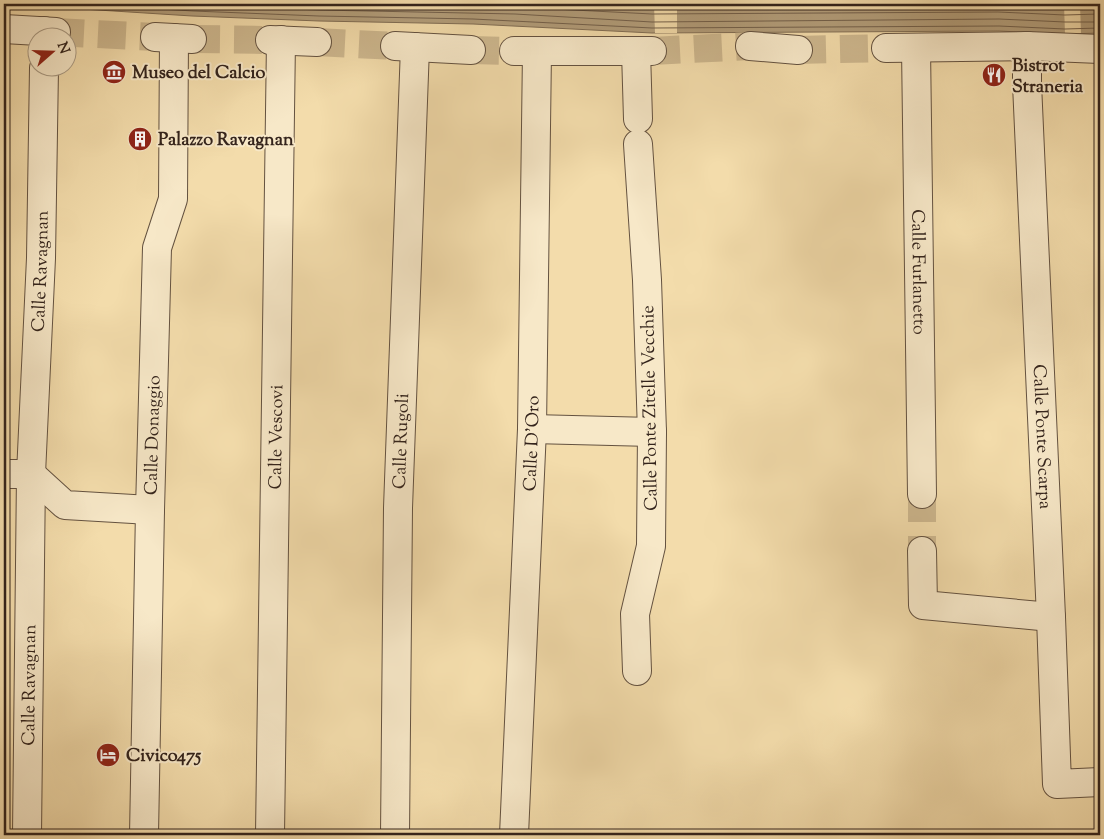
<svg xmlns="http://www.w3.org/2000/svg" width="1104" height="839" font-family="'Sorts Mill Goudy',serif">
  <rect width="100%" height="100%" fill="#f3dcab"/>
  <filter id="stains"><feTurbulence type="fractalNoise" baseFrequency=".004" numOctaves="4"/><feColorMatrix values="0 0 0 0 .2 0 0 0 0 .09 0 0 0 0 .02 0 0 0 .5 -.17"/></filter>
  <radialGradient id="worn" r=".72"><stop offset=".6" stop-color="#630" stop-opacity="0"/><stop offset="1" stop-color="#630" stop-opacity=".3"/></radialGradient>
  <path fill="#b29d7a" stroke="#806d54" d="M4,4h1096v29l-35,1 -66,-3 -347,2 -179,-9 -154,-3 -127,-5z"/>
  <g fill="#f3dcab">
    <path d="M654,4h23v29h-22z"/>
    <path d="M1064,4h16l1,29 -16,1z"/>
  </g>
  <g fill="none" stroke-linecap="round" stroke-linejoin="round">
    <g stroke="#73604b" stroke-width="1">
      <path d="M80,4l113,7 126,5 154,3 179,9 347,-2 66,3 35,-1"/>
      <path d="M173,4l146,6 196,4 137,8 347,-3 66,3h35"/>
      <path d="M371,4l144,3 137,7 346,-2 67,3 35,-1"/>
    </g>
    <g stroke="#cdb78e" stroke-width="28" stroke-dasharray="28 14" stroke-linecap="butt">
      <path d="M56,32l99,5"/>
      <path d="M192,39l78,1"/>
      <path d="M317,42l78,4"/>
      <path d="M471,50l43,1"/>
      <path d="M798,50l88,-2"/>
      <path d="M652,51l98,-5"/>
    </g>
    <path stroke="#cdb78e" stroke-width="28" stroke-dasharray="28 14" stroke-linecap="butt" d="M922,494v57"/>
    <g stroke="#645240" stroke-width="30">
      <g id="pedestrian">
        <path d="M4,29l52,3"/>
        <path d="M155,37l37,2"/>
        <path d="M270,40l47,2"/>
        <path d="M395,46l76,4"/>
        <path d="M750,46l48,4"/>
        <path d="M886,48l141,-2 73,3"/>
        <path d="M514,51h138"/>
      </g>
    </g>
    <g stroke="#645240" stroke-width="30">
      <g id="minor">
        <path d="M44,38v-7"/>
        <path id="s1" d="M1027,46v38l24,533 6,167 43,-2"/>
        <path id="s2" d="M916,48l6,446"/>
        <path d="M636,51l2,68"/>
        <path d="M532,429l120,3"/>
        <path d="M4,474h27l34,31 85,5"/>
        <path d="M922,551l1,54 128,12"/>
        <path d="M637,671l-2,-57 16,-68 1,-114 -5,-152 -9,-136"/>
        <path id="s3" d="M27,835l4,-361 10,-216 3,-190"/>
        <path id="s4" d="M144,835l6,-325 7,-262 16,-49 1,-161"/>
        <path id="s5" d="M270,835l11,-795"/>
        <path id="s6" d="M395,835l3,-327 17,-461"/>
        <path id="s7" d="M514,835l18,-406 5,-378"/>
      </g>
    </g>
    <use href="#pedestrian" stroke="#f7e8c8" stroke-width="28"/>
    <use href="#minor" stroke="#f7e8c8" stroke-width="28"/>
  </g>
  <defs>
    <g id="museum-disc" transform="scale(1.25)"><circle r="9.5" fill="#8f2418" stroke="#f7e8c8"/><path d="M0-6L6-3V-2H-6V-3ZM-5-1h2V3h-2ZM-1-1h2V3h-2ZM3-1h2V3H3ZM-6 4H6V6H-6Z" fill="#fff"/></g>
    <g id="restaurant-disc" transform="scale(1.25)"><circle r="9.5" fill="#8f2418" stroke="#f7e8c8"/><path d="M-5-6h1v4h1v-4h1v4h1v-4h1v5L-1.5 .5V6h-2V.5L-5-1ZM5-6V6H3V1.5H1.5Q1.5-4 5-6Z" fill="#fff"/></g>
    <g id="building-disc" transform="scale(1.25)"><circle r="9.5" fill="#8f2418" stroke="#f7e8c8"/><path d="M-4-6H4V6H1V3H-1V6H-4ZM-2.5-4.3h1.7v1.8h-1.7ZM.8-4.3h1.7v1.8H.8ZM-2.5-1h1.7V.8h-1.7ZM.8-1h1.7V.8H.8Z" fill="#fff"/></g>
    <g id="hotel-disc" transform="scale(1.25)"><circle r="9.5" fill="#8f2418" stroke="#f7e8c8"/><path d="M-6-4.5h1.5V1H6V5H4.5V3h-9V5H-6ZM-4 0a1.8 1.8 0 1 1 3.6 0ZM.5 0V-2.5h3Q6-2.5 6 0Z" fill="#fff"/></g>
  </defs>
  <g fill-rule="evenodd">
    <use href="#museum-disc" x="114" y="72"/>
    <use href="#restaurant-disc" x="994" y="75"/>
    <use href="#building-disc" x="140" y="139"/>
    <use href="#hotel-disc" x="108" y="755"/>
  </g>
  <g text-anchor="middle" stroke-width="4" stroke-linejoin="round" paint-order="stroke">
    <g font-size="18" font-weight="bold" fill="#34241c" stroke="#f7e8c8" text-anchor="start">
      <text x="1012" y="71">Bistrot<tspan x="1012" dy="21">Straneria</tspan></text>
      <text x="132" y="78">Museo del Calcio</text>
      <text x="158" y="145">Palazzo Ravagnan</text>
      <text x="126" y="761">Civico475</text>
    </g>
    <g font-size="18" fill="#34241c" stroke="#f7e8c8">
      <text dy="6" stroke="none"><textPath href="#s3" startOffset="564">Calle Ravagnan</textPath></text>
      <text dy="6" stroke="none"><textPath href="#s2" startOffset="224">Calle Furlanetto</textPath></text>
      <text transform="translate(649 408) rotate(-91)" y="6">Calle Ponte Zitelle Vecchie</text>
      <text dy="6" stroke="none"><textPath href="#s4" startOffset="400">Calle Donaggio</textPath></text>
      <text dy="6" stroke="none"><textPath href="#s1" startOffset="391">Calle Ponte Scarpa</textPath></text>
      <text dy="6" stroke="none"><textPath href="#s5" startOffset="398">Calle Vescovi</textPath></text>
      <text dy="6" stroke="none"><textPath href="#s6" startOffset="394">Calle Rugoli</textPath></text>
      <text dy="6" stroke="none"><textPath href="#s7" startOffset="392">Calle D'Oro</textPath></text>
      <text dy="6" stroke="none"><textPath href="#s3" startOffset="150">Calle Ravagnan</textPath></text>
    </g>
  </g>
  <rect width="1104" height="839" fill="none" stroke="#f3dcab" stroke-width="20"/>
  <rect x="5" y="5" width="1094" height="829" fill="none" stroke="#34241c" stroke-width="2.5"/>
  <rect x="10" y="10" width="1084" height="819" fill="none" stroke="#34241c"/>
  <g transform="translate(52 52) rotate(70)"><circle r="24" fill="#f7e8c8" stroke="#a99a83"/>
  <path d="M0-4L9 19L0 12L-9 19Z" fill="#8f2418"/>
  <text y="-8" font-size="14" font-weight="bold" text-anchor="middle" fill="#34241c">N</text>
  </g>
  <rect width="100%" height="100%" filter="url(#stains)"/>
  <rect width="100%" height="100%" fill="url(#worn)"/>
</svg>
